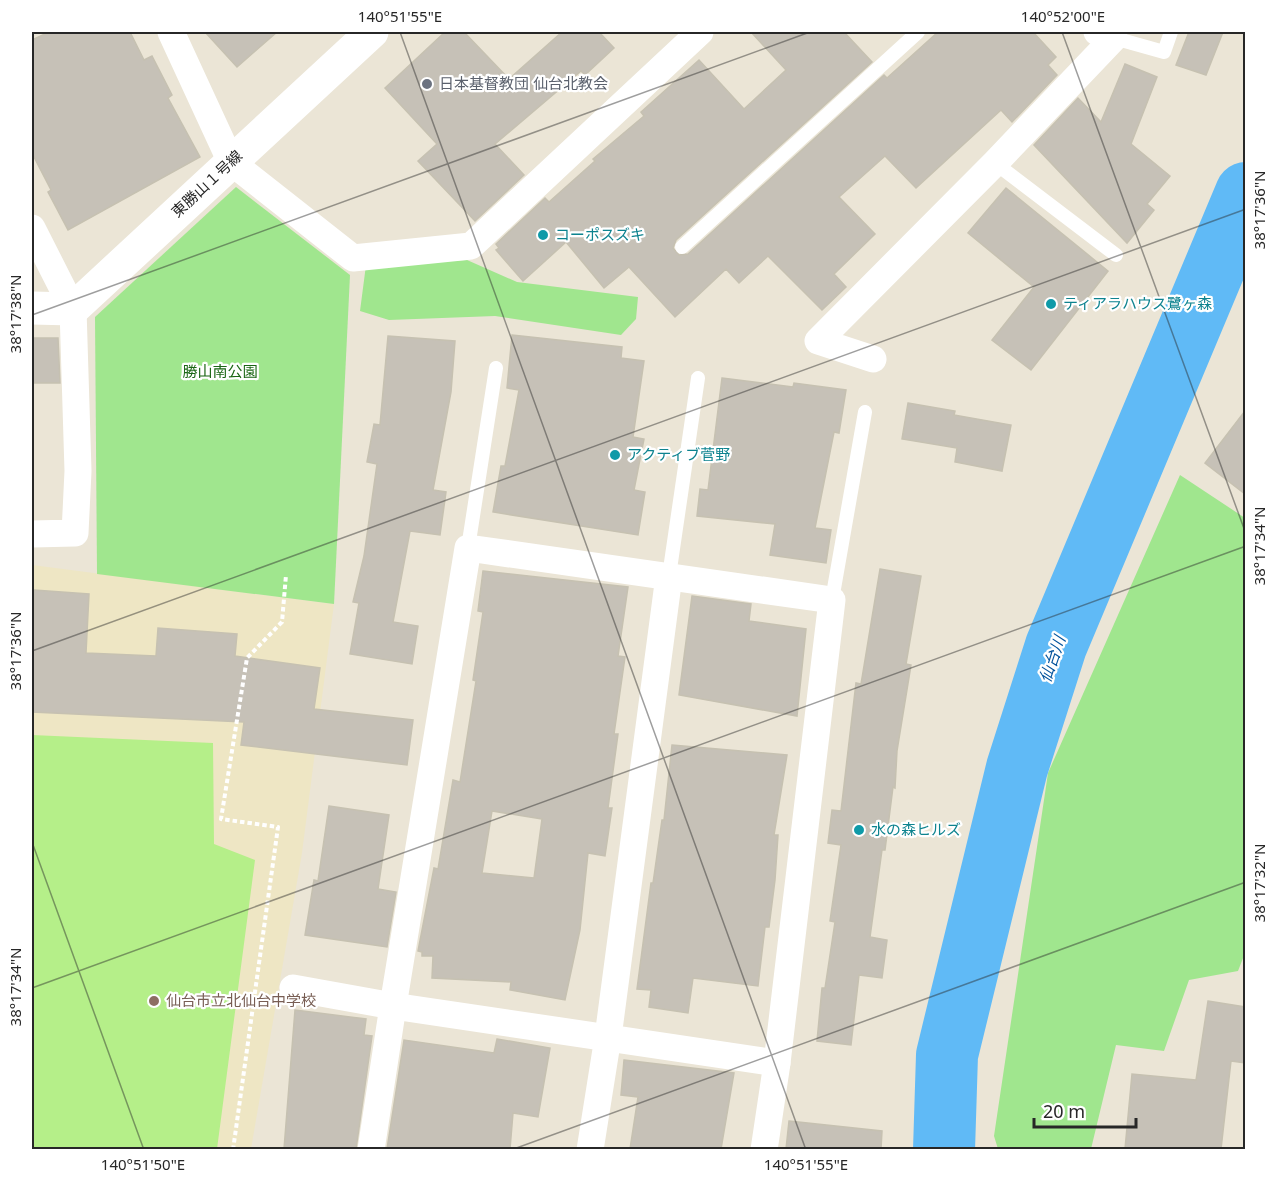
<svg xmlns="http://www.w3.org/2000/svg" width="1277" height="1181" font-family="'Noto Sans','Noto Sans JP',sans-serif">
  <rect width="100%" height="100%" fill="#ebe5d6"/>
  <path fill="#eee6c4" d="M32,565l302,39 -32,249 -51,296 -219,1z"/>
  <g fill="#a0e68e">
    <path d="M236,187l114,88 -16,329 -237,-30 -2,-257z"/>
    <path d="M467,260l50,22 121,15 -2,22 -15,16 -126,-19 -106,4 -29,-9 6,-46z"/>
    <path d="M1180,475l65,43v435l-7,18 -49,9 -25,71 -48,-6 -25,104h-93l-4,-13 54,-363z"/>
  </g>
  <path fill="#b5ef89" d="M32,735l181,8 1,101 41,16 -38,289h-185z"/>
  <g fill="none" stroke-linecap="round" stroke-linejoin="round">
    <path stroke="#60baf6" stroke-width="62" d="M944,1150l3,-95 70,-287 39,-122 190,-453"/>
  </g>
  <g fill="#c6c1b7" stroke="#c6c1b1" stroke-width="1.5" fill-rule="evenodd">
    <path d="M49,32h81l14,28 8,-4 20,39 -4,3 32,59 -132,73 -20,-38 3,-2 -19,-37v-113z"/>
    <path d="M205,32h72l-40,35z"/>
    <path d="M445,32h19l45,47 53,-47h37l15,16 -29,27 -4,-4 -86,73 29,31 -49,46 -57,-60 19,-17 -52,-56z"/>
    <path d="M751,32h93l28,30 -196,178 -3,8 6,7 9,-1 196,-179 3,3 51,-46h95l23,25 -8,8 9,10 -45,47 -11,-12 -85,78 -31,-32 -46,41 36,37 -41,40 12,13 -24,23 -54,-54 -29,27 -13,-14 -51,48 -46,-50 -25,21 -38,-46 -43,39 -27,-31 3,-2 -3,-4 49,-46 4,4 46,-41 -2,-2 51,-43 -3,-4 58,-52 45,49 42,-39z"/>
    <path d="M1189,32h34l-17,43 -30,-10z"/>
    <path d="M1125,64l32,13 -26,67 39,32 -23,28 7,6 -27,33 -93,-98 44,-47 23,24z"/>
    <path d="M1006,188l102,83 -77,99 -39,-30 42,-53 -66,-54z"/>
    <path d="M512,335l110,12 -1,11 23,3 -11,76 11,2 -10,51 11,2 -7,43 -145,-23 8,-46h4l14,-76 -12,-2z"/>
    <path d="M388,336l67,5 -4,51 -18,98 13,2 -6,43 -30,-4 -17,91 25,4 -6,38 -62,-10 9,-51 -6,-1 11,-46 13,-92 -10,-2 7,-38 6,1z"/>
    <path d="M32,338h26l2,45h-28z"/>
    <path d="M722,378l71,9 1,-4 52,7 -7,43 -5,-1 -19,96 16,2 -5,33 -56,-8 5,-31 -78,-8 3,-27 8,1z"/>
    <path d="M908,403l47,8 -1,4 57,10 -9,46 -47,-9 2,-14 -55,-9z"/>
    <path d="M1245,411v83l-40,-31z"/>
    <path d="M880,569l41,7 -15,88 5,1 -14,86 -2,37 -2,-1 -8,63h-3l-12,87 17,3 -5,38 -23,-3 -8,70 -34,-4 5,-53h3l10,-66 -5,-1 11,-76 -13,-2 4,-33 9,1 15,-128 5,1z"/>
    <path d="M483,571l145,16 -10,69 7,1 -11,77h4l-10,74h4l-7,48 -17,-3 -8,77 -15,70 -55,-10 1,-8 -79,-4 1,-22h-11v-4l-4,-1 16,-83 4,1 15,-89 7,2 16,-101 -3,-1 10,-68 -5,-1zM492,811l50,8 -8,59 -52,-5z"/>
    <path d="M34,590l55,4 -3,59 70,3 2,-28 79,6 -2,22 85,12 -6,41 99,11 -6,45 -166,-20 3,-23 -212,-10z"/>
    <path d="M692,596l59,8 -2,17 57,8 -9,87 -118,-21z"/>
    <path d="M672,745l115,10 -13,80h4l-3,45 -6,47h-4l-7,59 -65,-8 -5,35 -39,-6 2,-17 -14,-1 14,-106h2l9,-63h2z"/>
    <path d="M329,806l60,9 -11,74 18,3 -9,55 -82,-12 9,-55 4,1z"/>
    <path d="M1208,1001l37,6v56l-14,-2 -10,88h-96l7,-75 64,6z"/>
    <path d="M295,1010l71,9 -2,16 8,1 -16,113h-72z"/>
    <path d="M497,1039l53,9 -12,69 -25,-4 -3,36h-123l17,-109 90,13z"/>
    <path d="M624,1060l110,13 -13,76h-91l8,-52 -17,-2z"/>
    <path d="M789,1121l93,10 -1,18h-95z"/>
  </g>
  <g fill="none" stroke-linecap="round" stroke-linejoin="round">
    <path stroke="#fff" stroke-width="4" stroke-dasharray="4.5 3" stroke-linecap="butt" d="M233,1150l45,-323 -57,-8 26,-161 35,-36 4,-47"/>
    <g stroke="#fff" stroke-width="14">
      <path d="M1114,38l50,14 7,-20"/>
      <path d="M995,163l121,92"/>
      <path d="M682,247l236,-215"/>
      <path d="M468,548l28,-180"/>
      <path d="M669,576l29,-198"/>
      <path d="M832,600l33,-188"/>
    </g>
    <g stroke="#fff" stroke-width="27">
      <path d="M171,32l60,130 122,96 118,-12 229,-214"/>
      <path d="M32,228l41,81 5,162 -3,62 -43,1"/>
      <path d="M873,359l-55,-18 177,-178 119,-125 -17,-6"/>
      <path d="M293,988l100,18 75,-458 364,52 -55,463 -13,87"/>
      <path d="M371,1150l22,-144 384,57"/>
      <path d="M590,1150l18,-113 61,-461"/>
    </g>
    <path stroke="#fff" stroke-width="33" d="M32,308l41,1 299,-277"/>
  </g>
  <path fill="none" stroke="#272727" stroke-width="1.5" stroke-opacity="0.45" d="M400,32l406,1118M1062,32l184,502M32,315l778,-283M32,651l1214,-442M32,842l112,308M32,988l1214,-442M511,1150l735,-268"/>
  <circle fill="#6b7280" stroke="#fff" stroke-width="2" cx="427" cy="84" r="6"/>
  <g fill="#0f9aa8" stroke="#fff" stroke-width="2">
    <circle cx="543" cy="235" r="6"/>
    <circle cx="1051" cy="304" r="6"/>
    <circle cx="615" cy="455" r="6"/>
    <circle cx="859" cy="830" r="6"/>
  </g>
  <circle fill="#8d6e63" stroke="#fff" stroke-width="2" cx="154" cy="1001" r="6"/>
  <g text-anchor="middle" stroke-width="4.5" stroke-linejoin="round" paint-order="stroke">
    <g font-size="15" fill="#5b616d" stroke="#fff" text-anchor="start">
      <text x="439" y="89">日本基督教団 仙台北教会</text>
    </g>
    <g font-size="15" fill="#272727" stroke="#fff">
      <text transform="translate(207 184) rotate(-43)" y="5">東勝山１号線</text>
    </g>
    <g font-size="15" fill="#0d838f" stroke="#fff" text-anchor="start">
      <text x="555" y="240">コーポスズキ</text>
      <text x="1063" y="309">ティアラハウス鷺ヶ森</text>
      <text x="627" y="460">アクティブ菅野</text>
      <text x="871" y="835">水の森ヒルズ</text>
    </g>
    <g font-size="15" fill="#1a6614" stroke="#fff">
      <text x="220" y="377">勝山南公園</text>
    </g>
    <g font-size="15" fill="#785e54" stroke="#fff" text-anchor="start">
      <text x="166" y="1006">仙台市立北仙台中学校</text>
    </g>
    <g font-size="16" font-style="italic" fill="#04549d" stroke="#fff">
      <text transform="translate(1052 659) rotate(-71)" y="6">仙台川</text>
    </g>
  </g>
  <rect width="1277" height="1181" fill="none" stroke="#ffffff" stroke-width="66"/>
  <path d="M1034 1118v9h102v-9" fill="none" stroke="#272727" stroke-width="3"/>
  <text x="1043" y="1118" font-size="18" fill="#272727" stroke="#ffffff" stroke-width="4.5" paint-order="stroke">20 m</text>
  <rect x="33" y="33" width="1211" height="1115" fill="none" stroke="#272727" stroke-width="2"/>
  <g font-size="15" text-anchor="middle" fill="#272727">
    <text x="400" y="22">140°51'55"E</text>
    <text x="1063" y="22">140°52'00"E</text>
    <text transform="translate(1260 210) rotate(-90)" y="5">38°17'36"N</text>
    <text transform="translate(16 314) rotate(-90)" y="5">38°17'38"N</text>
    <text transform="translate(1260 546) rotate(-90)" y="5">38°17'34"N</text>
    <text transform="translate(16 651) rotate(-90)" y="5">38°17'36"N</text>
    <text transform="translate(1260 883) rotate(-90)" y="5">38°17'32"N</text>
    <text transform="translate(16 987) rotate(-90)" y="5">38°17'34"N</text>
    <text x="143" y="1170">140°51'50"E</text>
    <text x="806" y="1170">140°51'55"E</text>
  </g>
</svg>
